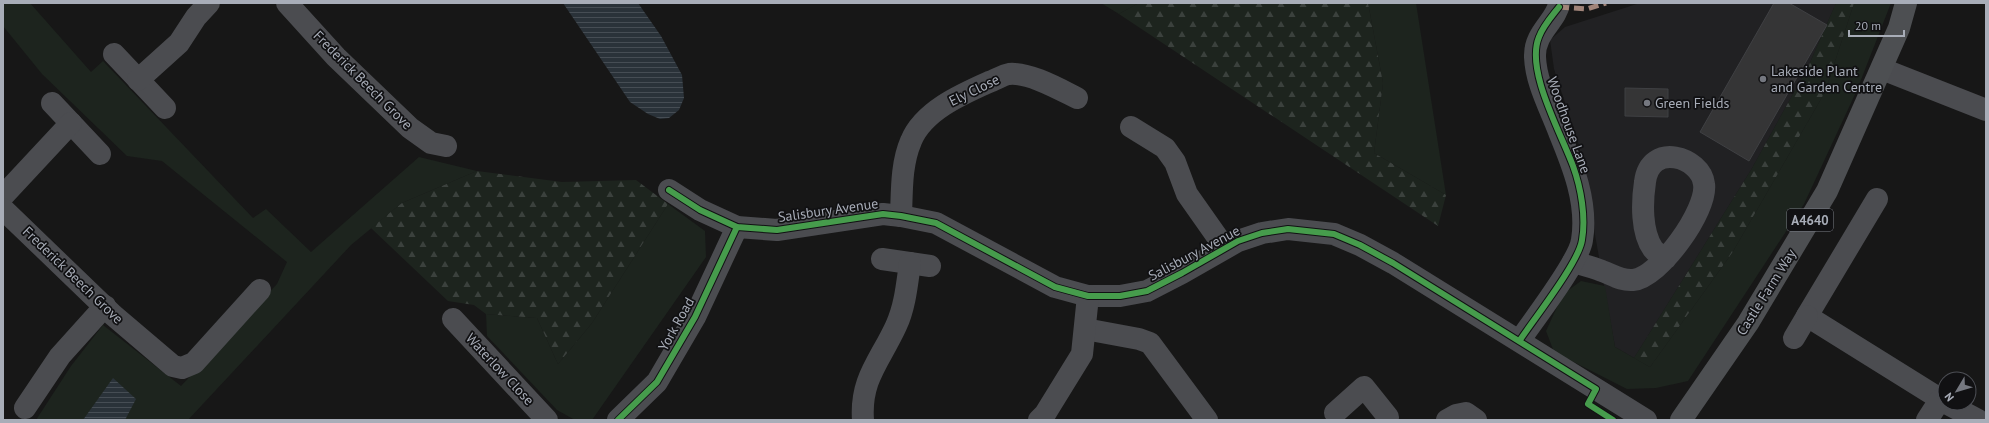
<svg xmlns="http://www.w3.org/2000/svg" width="1989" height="423" font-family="'PT Sans',sans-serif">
  <defs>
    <pattern id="forest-firs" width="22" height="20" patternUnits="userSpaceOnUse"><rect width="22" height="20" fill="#1d241e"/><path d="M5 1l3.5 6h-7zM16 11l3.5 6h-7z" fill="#3b413d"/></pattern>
    <pattern id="water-rules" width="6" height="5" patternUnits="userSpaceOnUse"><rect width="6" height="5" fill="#2a3239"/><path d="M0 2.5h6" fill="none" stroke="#464d54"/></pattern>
  </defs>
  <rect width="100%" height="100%" fill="#171717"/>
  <path fill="#212123" d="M1640,3h196l-27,62 -58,105 -117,188 -19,-11 -36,-202 -25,-76 -4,-29 15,-13z"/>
  <g fill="#1d241e">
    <path d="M3,3h27l61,69 12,-11 150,157 13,-9 45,43 108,-95 58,14 -75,32 -51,42 -163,175h-152l35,-54 32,-41 78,61 96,-102 10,-22 -125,-101 -35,-5 -85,-82 -39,-48z"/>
    <path d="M1101,3h38l-20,11z"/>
    <path d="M1368,3h48l30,192 -72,-42 9,-70z"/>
    <path d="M1854,3h37l-34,87 -53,114 -116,177 -32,7 -29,1 -73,-37 -8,-21 17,-37 18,-13 24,5 10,61 35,20 82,-114 93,-161z"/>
    <path d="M668,204l37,27 1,26 -114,163h-17l-18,-10 -70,-74 -1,-22 51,4 21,46 34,-41z"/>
  </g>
  <g fill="url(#forest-firs)">
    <path d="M1139,3h229l15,80 -9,70 72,42 -8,31 -319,-212z"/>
    <path d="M1836,3h18l-29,89 -93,161 -82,114 -16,-9 117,-188 58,-105z"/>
    <path d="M477,171l85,11 74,-2 32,24 -76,119 -34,41 -21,-46 -51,-4 -12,-9 -26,-4 -77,-73 31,-25z"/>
  </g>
  <g fill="url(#water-rules)">
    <path d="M563,3h75l23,33 21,39 2,23 -5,12 -10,8 -9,1 -12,-5 -18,-12z"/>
    <path d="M113,378l23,21 -11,21h-42z"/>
  </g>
  <g fill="#353536" stroke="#3f4043">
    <path d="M1774,3h15l38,22 -78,136 -49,-29z"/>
    <path d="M1625,88l43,1v28l-43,-1z"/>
  </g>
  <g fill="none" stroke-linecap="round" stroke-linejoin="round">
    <g stroke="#4b4c50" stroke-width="22">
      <path d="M287,3l49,54 74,71 21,15 15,3"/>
      <path d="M114,54l51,54"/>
      <path d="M1882,69l104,41"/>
      <path d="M138,80l41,-37 17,-26 13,-14"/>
      <path d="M52,103l48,51"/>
      <path d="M1131,127l34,21 10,14 12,32 38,54"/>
      <path d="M669,190l31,20 37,17 40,3 106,-16 18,2 35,7 119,64 33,9h32l27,-5 35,-18 56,-32 24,-8 26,-4 46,5 26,11 33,18 253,157"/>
      <path d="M3,196l68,-73"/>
      <path d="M1877,199l-70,117 138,86"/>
      <path d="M3,209l110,106 60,51 9,2 12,-5 66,-73"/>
      <path d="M901,216c1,-25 0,-52 10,-75 12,-30 51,-47 78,-59 6,-2 14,-7 20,-8 20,-2 50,15 68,24"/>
      <path d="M882,259l48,7"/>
      <path d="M1573,262c10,3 19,5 29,9 11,4 19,10 31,9 26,-2 75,-70 71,-96 -3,-27 -54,-43 -59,-2 -3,20 -4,50 8,67 3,4 9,7 13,9"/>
      <path d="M453,319l94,101"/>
      <path d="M1085,329l54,10 11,4 57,77"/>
      <path d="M1794,338l13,-22"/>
      <path d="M1520,340c14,-21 59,-78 62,-100 6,-37 -9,-74 -23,-108 -9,-24 -23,-49 -24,-75 -1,-25 22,-36 24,-54"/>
      <path d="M1946,403l32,17"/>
      <path d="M25,408l35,-52 45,-50"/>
      <path d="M1335,413l29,-26 24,30"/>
      <path d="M618,420l39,-38 38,-65 42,-90"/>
      <path d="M863,420c-3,-41 17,-59 33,-94 9,-19 11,-42 14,-63"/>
      <path d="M1039,420l6,-6 37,-60 6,-58"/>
      <path d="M1447,420l9,-5 10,-2 10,7"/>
      <path d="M1927,420l13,-20"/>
    </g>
    <path stroke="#4d4f52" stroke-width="22" d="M1681,420l67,-97 79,-132 72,-163 7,-25"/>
    <path stroke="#a18479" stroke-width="5" stroke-dasharray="10 5" stroke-linecap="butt" d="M1559,7l28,2 19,-6"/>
    <g stroke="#111113" stroke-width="8">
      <g id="cycleway">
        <path d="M669,190l31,20 37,17 40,3 106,-16 18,2 35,7 119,64 33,9h32l27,-5 35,-18 56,-32 24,-8 26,-4 46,5 26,11 33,18 203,126 -8,15 25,16"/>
        <path d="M1520,340c14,-21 59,-78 62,-100 4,-23 -1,-52 -9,-74 -12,-33 -48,-96 -34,-129 4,-11 13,-21 20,-30"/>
        <path d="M618,420l39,-38 38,-65 42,-90"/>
      </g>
    </g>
    <use href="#cycleway" stroke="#469c4c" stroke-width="6"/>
  </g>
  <g fill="#757880" stroke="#111113" stroke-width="1.5">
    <circle cx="1763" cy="79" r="4"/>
    <circle cx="1647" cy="103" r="4"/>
  </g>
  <g text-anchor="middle" stroke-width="3.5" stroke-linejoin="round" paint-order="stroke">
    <rect fill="#111113" stroke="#7b7e86" stroke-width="1" x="1787" y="209" width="46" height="22" rx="3"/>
    <g font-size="13" font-weight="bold" fill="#a8adb8">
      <text x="1810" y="225">A4640</text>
    </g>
    <g font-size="14" fill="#a8adb8" stroke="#111113" text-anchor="start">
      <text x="1771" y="76">Lakeside Plant<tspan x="1771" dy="16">and Garden Centre</tspan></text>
      <text x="1655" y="108">Green Fields</text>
    </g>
    <g font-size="14" fill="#a8adb8" stroke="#111113">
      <text transform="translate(363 80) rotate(45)" y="5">Frederick Beech Grove</text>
      <text transform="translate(974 90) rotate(-26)" y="5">Ely Close</text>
      <text transform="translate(1569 125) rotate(70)" y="5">Woodhouse Lane</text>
      <text transform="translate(828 210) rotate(-8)" y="5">Salisbury Avenue</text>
      <text transform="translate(1194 253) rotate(-28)" y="5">Salisbury Avenue</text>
      <text transform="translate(73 275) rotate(44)" y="5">Frederick Beech Grove</text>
      <text transform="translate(1766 292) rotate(-58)" y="5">Castle Farm Way</text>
      <text transform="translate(676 324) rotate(-61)" y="5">York Road</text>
      <text transform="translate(500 369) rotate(47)" y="5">Waterlow Close</text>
    </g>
  </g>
  <rect width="1989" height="423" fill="none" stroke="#a8adb8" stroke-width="8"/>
  <g transform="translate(1957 391) rotate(232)"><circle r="19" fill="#111113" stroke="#4d4f55"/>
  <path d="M0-3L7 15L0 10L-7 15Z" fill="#757880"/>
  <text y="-6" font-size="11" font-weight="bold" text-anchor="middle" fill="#a8adb8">N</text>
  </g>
  <path d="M1849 30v6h55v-6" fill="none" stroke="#a8adb8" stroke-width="2"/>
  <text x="1855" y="30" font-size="12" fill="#a8adb8" stroke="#111113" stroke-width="3" paint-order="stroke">20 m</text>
</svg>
